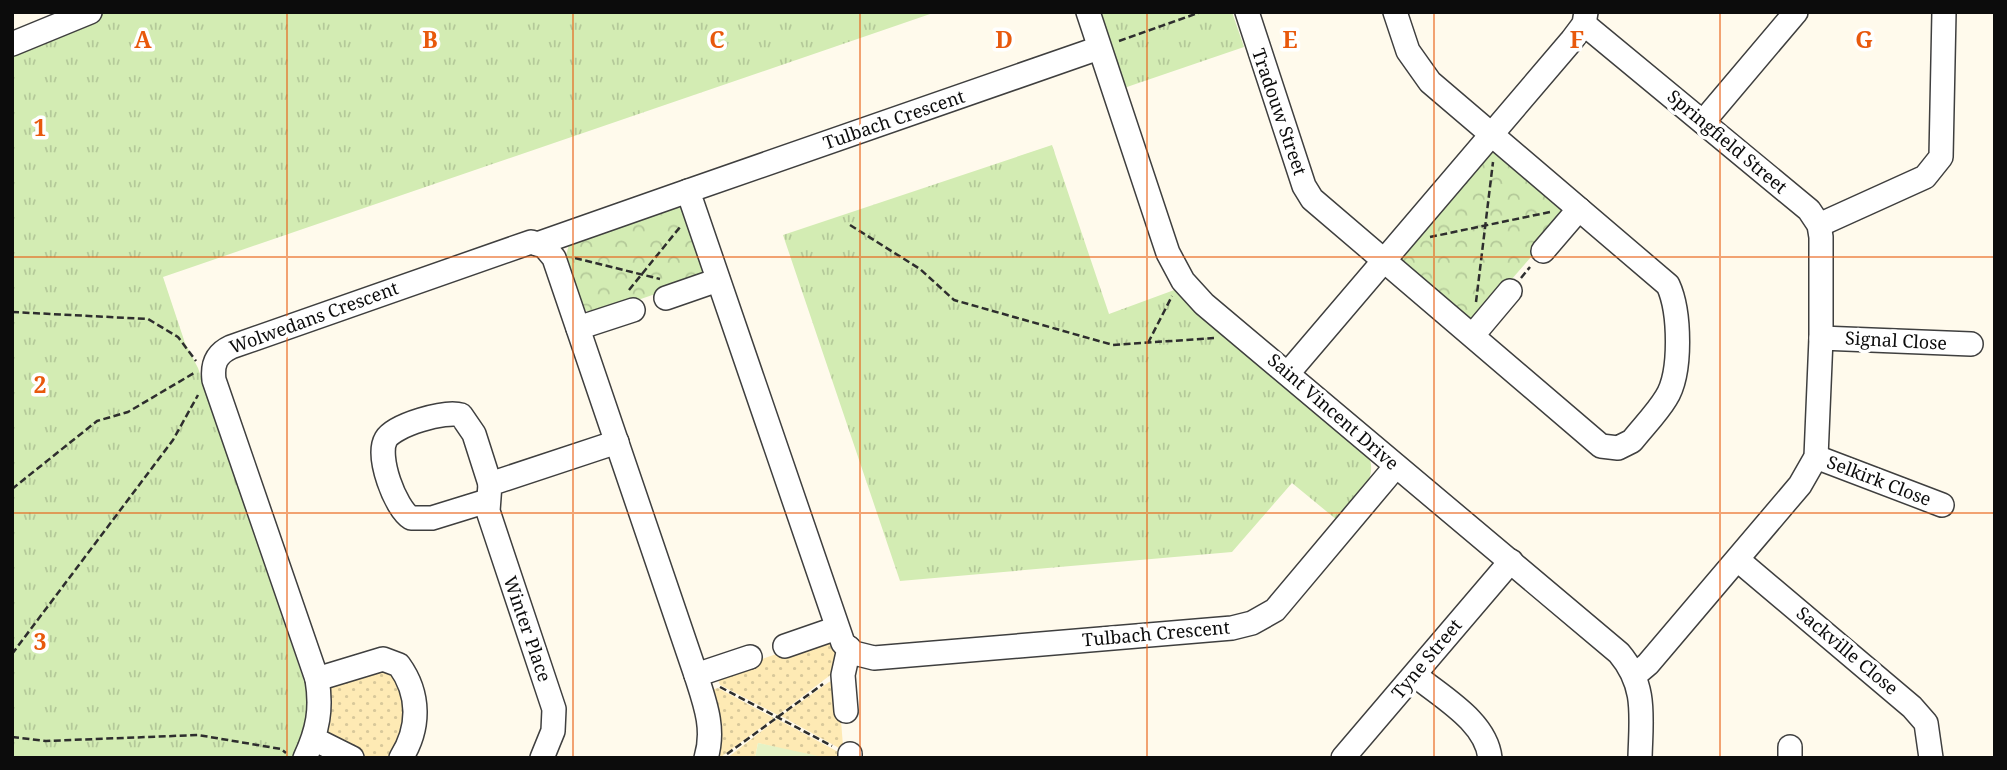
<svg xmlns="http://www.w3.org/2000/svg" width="2007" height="770" font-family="'Noto Serif',serif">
  <defs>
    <pattern id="grass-tufts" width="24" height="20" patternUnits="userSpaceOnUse" patternTransform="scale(1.75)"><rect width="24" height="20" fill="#d3ecb3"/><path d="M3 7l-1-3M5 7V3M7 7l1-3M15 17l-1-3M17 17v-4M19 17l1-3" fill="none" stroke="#b4c999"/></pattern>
    <pattern id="sand-dots" width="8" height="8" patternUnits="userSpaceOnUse" patternTransform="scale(1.75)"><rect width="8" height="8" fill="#feeab4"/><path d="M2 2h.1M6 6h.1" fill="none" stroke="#d8c89a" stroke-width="1.8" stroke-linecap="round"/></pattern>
    <pattern id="park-crowns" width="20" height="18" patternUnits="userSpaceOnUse" patternTransform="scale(1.75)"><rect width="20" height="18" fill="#d3ecb3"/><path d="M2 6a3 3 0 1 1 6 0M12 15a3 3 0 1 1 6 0" fill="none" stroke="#b4c999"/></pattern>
  </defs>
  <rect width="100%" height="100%" fill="#fffaec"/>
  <g fill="url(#grass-tufts)">
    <path d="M77,12h859l-773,265 22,66 13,25 107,316c6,31 0,46 -13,74h-280v-714z"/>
    <path d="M1098,12h134l12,35 -120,41z"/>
    <path d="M1052,145l57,169 68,-25 192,168c10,25 -17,45 -32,63l-45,-37 -60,69 -332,29 -117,-346z"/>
  </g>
  <g fill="url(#sand-dots)">
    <path d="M825,637l10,7 2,26 -59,45 -58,-30 -4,-10z"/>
    <path d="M390,666l19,38 -16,54c-24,0 -50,-3 -66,-24l4,-47 7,-7z"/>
    <path d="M834,681l4,2 5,63 -4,2 -58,-32 48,-34z"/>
    <path d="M718,688l56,30 -53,39 -8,1 -3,-68z"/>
    <path d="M777,719l67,36v3h-26l-60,-15 -3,15h-28z"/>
  </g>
  <g fill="url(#park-crowns)">
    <path d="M1494,152h6l71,59 -99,114 -70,-64v-6l87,-102z"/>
    <path d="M675,205l10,6 19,56 -2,11 -108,37 -12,-7 -17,-49 5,-18z"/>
  </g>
  <path fill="#e5f2c5" d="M758,743l60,13v2h-63z"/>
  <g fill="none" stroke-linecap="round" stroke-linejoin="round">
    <g stroke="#3f3f3f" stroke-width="26">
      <g id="minor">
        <path d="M1088,12l80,241 15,28 21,23 415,349c28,33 22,64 21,105"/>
        <path d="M1247,12l57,174 8,13 289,247 17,2 14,-7c11,-14 25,-28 34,-43 16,-25 14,-87 2,-113l-238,-203 -22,-31 -13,-39"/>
        <path d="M1584,24l225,186 10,15 2,12v101l-5,119 -16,28 -152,179 -13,11"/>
        <path d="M12,44l78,-32"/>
        <path d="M1099,48l-411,143 155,452 11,10 20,5 358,-30 20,-5 23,-13 121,-144"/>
        <path d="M1703,122l93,-110"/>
        <path d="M1819,225l106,-48 16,-20 3,-145"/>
        <path d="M537,244l151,-53"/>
        <path d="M1543,251l36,-42"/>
        <path d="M666,298l52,-18"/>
        <path d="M578,328l55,-18"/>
        <path d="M1473,335l37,-44"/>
        <path d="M1821,338l150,6"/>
        <path d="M1289,372l283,-332 12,-16 2,-12"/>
        <path d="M1816,457l126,48"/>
        <path d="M487,501l-55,17h-21c-16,-10 -35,-62 -25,-79 8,-14 60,-29 75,-24l13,19 16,50"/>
        <path d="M1738,560l174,147 14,16 5,35"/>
        <path d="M785,646l52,-18"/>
        <path d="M696,675l54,-18"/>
        <path d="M1415,675c26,22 71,46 75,83"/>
        <path d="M317,679l66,-20 16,6c21,29 21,63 2,93"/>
        <path d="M846,711l-3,-36 6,-27"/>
        <path d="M314,739l38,19"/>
        <path d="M850,754v4"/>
        <path d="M305,758c13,-28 17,-49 12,-79l-103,-299c-2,-16 2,-26 17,-33l300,-105 13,4 10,12 142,417c9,28 19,54 10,83"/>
        <path d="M542,758l11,-27 1,-22 -66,-198 2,-27 127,-42"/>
        <path d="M1343,758l168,-197"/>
        <path d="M1790,758v-11"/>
      </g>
    </g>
    <g stroke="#2e2e2e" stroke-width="2.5" stroke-dasharray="7 3.5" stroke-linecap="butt">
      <path d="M1119,41l82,-29"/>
      <path d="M850,225l70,44 34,31 159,45 101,-7"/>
      <path d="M1430,237l120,-25"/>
      <path d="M575,258l85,21"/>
      <path d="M1521,278l9,-11"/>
      <path d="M629,290l51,-63"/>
      <path d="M1476,302l17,-140"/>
      <path d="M12,312l136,7 30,18 18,24"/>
      <path d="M1148,343l24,-47"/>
      <path d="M12,489l85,-68 31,-9 66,-39"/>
      <path d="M12,654l161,-214 25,-45"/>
      <path d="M720,687l112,59"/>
      <path d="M12,737l34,4 152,-6 83,14 5,4"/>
      <path d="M727,754l96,-70"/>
    </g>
    <use href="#minor" stroke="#fff" stroke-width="23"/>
  </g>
  <path fill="none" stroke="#e8590c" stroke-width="2" stroke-opacity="0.55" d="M287,12v746M573,12v746M860,12v746M1147,12v746M1434,12v746M1720,12v746M12,257h1983M12,513h1983"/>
  <g text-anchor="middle" stroke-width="7" stroke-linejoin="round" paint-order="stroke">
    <g font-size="18" fill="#0c0c0c" stroke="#fff">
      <text transform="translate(1279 112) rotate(71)" y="6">Tradouw Street</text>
      <text transform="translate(894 120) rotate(-19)" y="6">Tulbach Crescent</text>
      <text transform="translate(1727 142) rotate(40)" y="6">Springfield Street</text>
      <text transform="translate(314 318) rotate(-20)" y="6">Wolwedans Crescent</text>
      <text transform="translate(1896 341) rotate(3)" y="6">Signal Close</text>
      <text transform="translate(1333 412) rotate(41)" y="6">Saint Vincent Drive</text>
      <text transform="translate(1879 481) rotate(21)" y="6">Selkirk Close</text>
      <text transform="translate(527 629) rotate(71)" y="6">Winter Place</text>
      <text transform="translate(1156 634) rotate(-5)" y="6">Tulbach Crescent</text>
      <text transform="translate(1847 651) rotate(40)" y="6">Sackville Close</text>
      <text transform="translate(1427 659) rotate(-50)" y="6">Tyne Street</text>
    </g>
  </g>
  <g font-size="23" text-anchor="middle" font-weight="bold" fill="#e8590c" stroke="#fff" stroke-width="7" stroke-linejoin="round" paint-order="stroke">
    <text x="143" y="48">A</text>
    <text x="430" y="48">B</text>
    <text x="717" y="48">C</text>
    <text x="1004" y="48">D</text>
    <text x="1290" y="48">E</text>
    <text x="1577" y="48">F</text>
    <text x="1864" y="48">G</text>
    <text x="40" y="136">1</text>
    <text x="40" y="393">2</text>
    <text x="40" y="650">3</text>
  </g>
  <rect width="2007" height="770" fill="none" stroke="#0c0c0c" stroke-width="28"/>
</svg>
